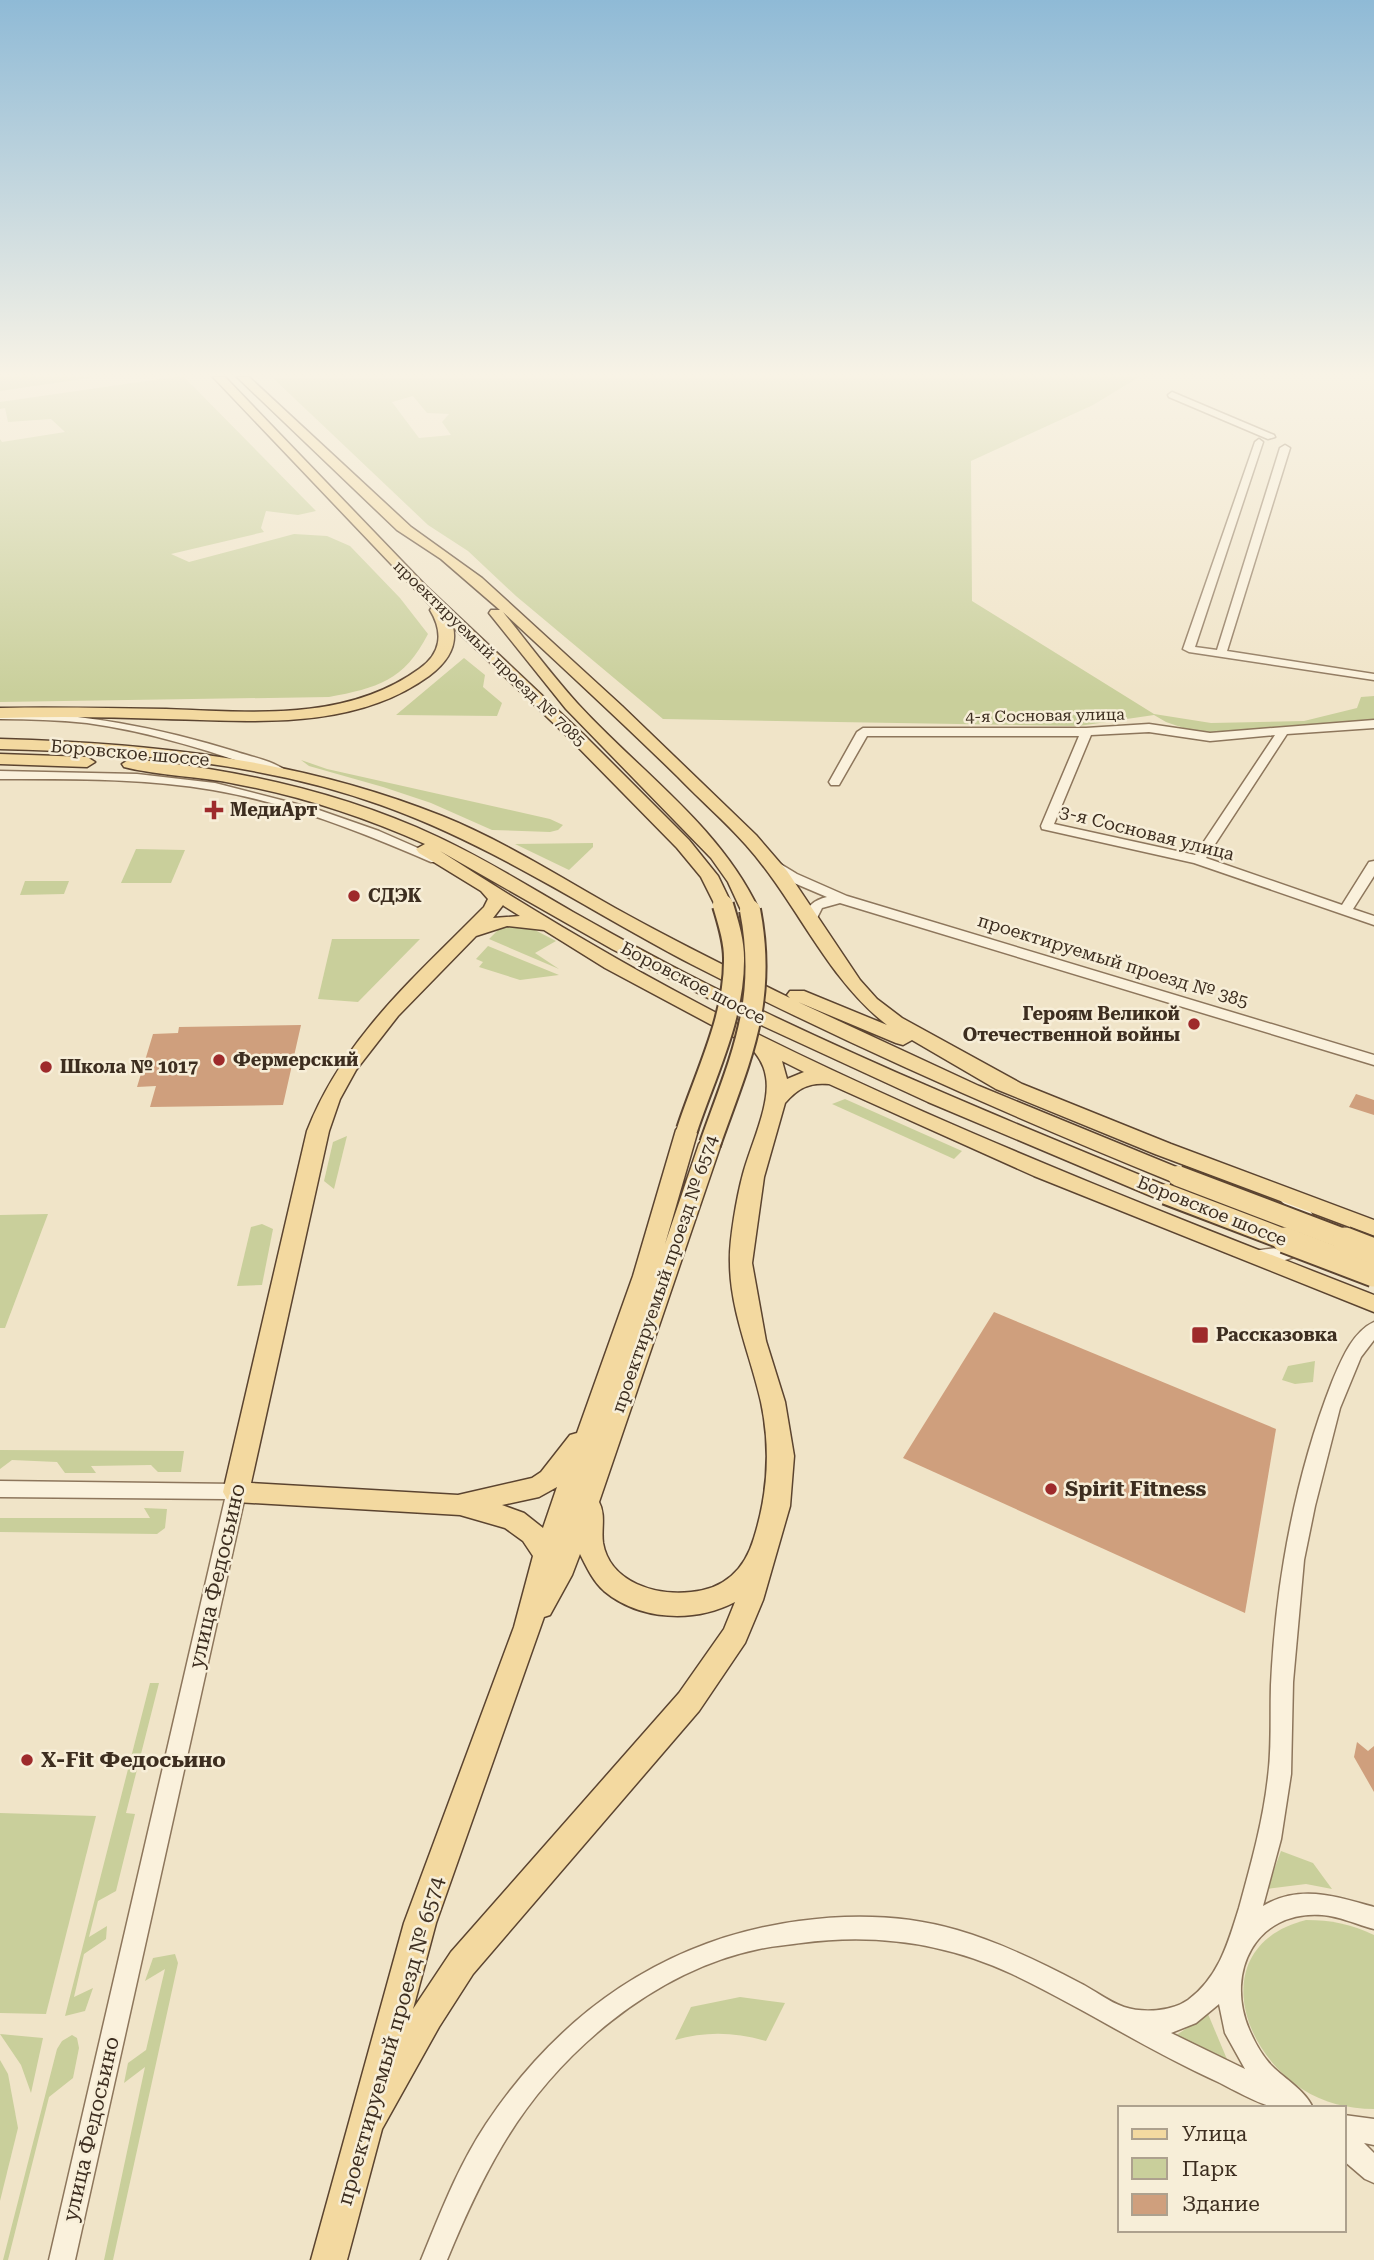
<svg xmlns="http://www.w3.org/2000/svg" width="1374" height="2260" font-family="'Roboto Serif',serif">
  <rect width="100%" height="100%" fill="#f0e4c8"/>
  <g fill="#c9cf9b" fill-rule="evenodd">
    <path d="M0,377h96l-96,14z"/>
    <path d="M174,377h10l132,134 -18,4 -32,-4 -5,17 3,4 -93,22 18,8 105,-28 33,2 23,10 50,52 28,36c-24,47 -51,54 -99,63l-329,5v-263l2,3 63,-10 -14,-13 -43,3 -3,-14 -5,1v-7z"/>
    <path d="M1139,377l-46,28 -122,56 1,140 182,113 57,9 93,-2 53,-13 4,-11 13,-1v27l-164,14 -44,-15 -12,-7 -75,11 -416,-7 -147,-123 -48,-45 -40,-26 -155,-147zM413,396l14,17 22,1 -7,8 9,13 -32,3 -27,-36z"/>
    <path d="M464,658l21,17 -2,12 19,16 -5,13 -101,-1z"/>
    <path d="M301,760l26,9 223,50 13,6 -5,5 -8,2 -58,-2 -61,-27 -48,-16 -74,-21z"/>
    <path d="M593,843v4l-24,23 -54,-26z"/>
    <path d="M136,849l49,1 -14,33h-50z"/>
    <path d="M25,881h44l-5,13 -44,1z"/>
    <path d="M512,926l21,3 23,12 -21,12 24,16 -70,-30 11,-11z"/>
    <path d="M332,939h88l-62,63 -40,-3z"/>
    <path d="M488,946l71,29 -39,5 -41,-13 4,-5 -7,-3z"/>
    <path d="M845,1099l117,52 -8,8 -122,-55z"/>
    <path d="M347,1136l-13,53 -10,-8 9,-39z"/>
    <path d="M48,1214l-43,114h-5v-113z"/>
    <path d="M262,1224l11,5 -11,56 -25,1 14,-59z"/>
    <path d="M1315,1361l-2,21 -18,2 -13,-4 6,-14z"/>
    <path d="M0,1450l184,1 -3,21h-23l-7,-7 -60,1 5,7h-31l-8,-11 -45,-2 -12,9z"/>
    <path d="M144,1508l23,1 -2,19 -8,6 -157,-2v-14h150z"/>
    <path d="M150,1683h9l-33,130 9,1 -19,77 -18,10 -9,36 18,-11 -1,13 -22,15 -10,43 19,-9 -8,23 -20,5z"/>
    <path d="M0,1813l96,3 -50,198 -46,-1z"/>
    <path d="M1281,1851l32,12 19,26 -26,-5 -39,5z"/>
    <path d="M1306,1920c25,0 45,4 68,15v174c-26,0 -50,-6 -72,-20 -66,-43 -91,-145 4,-169z"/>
    <path d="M175,1954l3,9 -65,297h-9l41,-193 -21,16 4,-20 18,-13 19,-81 -20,12 8,-23z"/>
    <path d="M740,1997l45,6 -19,38c-31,-9 -60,-10 -91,-1l16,-33z"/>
    <path d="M1208,2014l21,50 -54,-28z"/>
    <path d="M0,2034l43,4 -12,55 -10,-28z"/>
    <path d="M72,2035l5,3 2,10 -6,30 -24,19 -41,163h-5l54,-211 5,-8z"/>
    <path d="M0,2060l8,14 10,54 -18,73z"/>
  </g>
  <g fill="#cf9f7d">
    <path d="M301,1025l-18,80 -133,2 6,-21 -19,1 16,-53 25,-1 1,-6z"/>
    <path d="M1356,1094l18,6v15l-25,-8z"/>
    <path d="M994,1312l282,117 -31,184 -342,-155z"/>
    <path d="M1357,1742l11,9 6,-5v46l-20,-35z"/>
  </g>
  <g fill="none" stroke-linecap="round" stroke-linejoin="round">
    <g stroke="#8d765c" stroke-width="3">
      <g id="minor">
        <path d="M1172,392l102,43 1,2 -7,2 -99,-42 -1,-2z"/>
        <path d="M1259,439l4,3 -68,205 22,3 63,-202 5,-3 5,3 -63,203 147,23v6l-185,-28 -6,-3 72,-207z"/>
        <path d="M0,711c84,3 157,16 237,41 15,5 37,9 49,19l-6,4 -4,-1c-62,-22 -124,-42 -189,-51 -29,-3 -58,-4 -87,-4z"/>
        <path d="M1374,720v8l-87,6 -81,124 136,47 27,-43 5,-1v15l-21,33 21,7v9l-180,-62 -152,-34 -1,-3 38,-90h-212l-28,49h-8l-2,-3 28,-50 6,-4h223l63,-4 61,9zM1149,732l61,9 65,-6 -80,120 -141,-31 37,-89z"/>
        <path d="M0,771l137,3 78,9 101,26 63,22 64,28 -2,3h-10c-70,-30 -142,-59 -218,-72 -70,-12 -142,-11 -213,-11z"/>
        <path d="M774,860l23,14 50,22 527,159v10l-534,-162 -18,5 -7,14h-10l-2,-3c4,-13 11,-19 24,-22l-40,-17 -20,-16z"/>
        <path d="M1286,1192c9,2 17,9 22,16 30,39 -25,62 -58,52l-2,-4 2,-4c16,-5 67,-1 48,-35 -5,-8 -15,-12 -20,-20z"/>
        <path d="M1374,1322v18l-13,17 -21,51 -25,98 -11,54 -11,122 -2,92 -10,65 -18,67c36,-22 73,-10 111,1v22c-16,-4 -35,-13 -52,-14 -66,-5 -97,57 -73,114 5,12 14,28 23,37 13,13 33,24 41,42 -12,0 -26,2 -37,0 -20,-5 -40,-17 -58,-26 -71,-32 -136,-75 -206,-108 -66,-31 -138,-41 -211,-31 -14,2 -28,3 -42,6 -106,22 -203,105 -257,197 -22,37 -39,75 -55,114h-26c19,-46 37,-94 65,-136 74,-111 179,-185 313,-203 52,-7 107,-6 158,9 42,12 83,32 123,53 14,7 29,19 44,24 18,6 47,5 64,-7 31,-23 40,-57 51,-92 12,-44 24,-86 29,-131 4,-30 2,-62 3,-92 2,-42 6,-84 13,-125 10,-60 26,-122 48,-178 9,-21 20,-50 42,-60zM1219,2004l6,29 20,36 -74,-36 25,-10z"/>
        <path d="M0,1481l236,3 7,3 3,5 -171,768h-26l176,-761 -225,-2z"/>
        <path d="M1344,2115l30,4v26l-10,-2 10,10v30l-9,-4 -21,-18z"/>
      </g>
    </g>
    <g stroke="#5b4430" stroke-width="3">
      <g id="major">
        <path d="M213,377h12l201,209 157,148 106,106 29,36 14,29 -3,4h-12l-16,-32 -24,-29 -106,-108 -118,-113c5,21 -8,37 -24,49 -76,55 -175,45 -263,43 -56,-2 -111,-3 -166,-1v-10c55,-1 110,0 166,1 85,3 180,13 253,-40 22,-15 25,-36 11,-59l2,-3z"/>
        <path d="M237,377h12l162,150 71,51 140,128 134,129 31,36 73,109 17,19 25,19 120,66 149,60 203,76v16l-219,-82 -159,-65 -84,-49 -9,5 -7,-2 -98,-41 181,84 207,85 3,5 -3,5h-16c-162,-66 -323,-137 -479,-217 -103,-54 -200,-120 -310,-159 -122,-44 -253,-53 -381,-56v-10c151,4 300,20 442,77 60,24 116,60 173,92 57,32 116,61 175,90l-3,-3 3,-4h14l83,34c-61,-47 -90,-123 -141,-180 -21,-24 -46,-45 -68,-68 -57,-56 -116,-110 -175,-165 24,30 48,62 74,91 61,67 143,123 182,207l-9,5 -9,-5 -13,-28 -17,-24 -145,-149 -77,-96 2,-3h9l-59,-51 -44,-29z"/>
        <path d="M0,754l87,3 8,5 -8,5 -87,-3z"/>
        <path d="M130,759c106,10 212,33 308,78 47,22 90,49 135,75 48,27 97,54 146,78 148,73 301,136 455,199l3,5 -3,5 -8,2 -8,-2 -230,-97 -169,-78 -147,-75 -172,-98c125,81 256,156 392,219 177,83 360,154 542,225v17l-340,-136 -205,-92c-20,-2 -31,4 -44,19l-21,74 -12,86 14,78 19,61 9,54 -4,50 -27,94 -18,43 -46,68 -226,263 -34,53 -57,102 -35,131h-36l93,-337 110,-296 19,-71 -10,-15 -18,-13 -45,-13 -224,-13 -9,-3 -4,-7 84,-361c36,-93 109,-155 177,-224l4,-8 -7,-8 -62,-38 -3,-4 9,-5c-61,-27 -124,-48 -189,-60 -36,-8 -77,-8 -112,-17l-2,-3zM503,905l1,1 16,10 -27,2zM507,926l37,4 61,38 144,77c8,10 15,18 17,32 5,27 -16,70 -23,97 -6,22 -14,67 -13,89 0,47 21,94 31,139 10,47 7,91 -7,136 -9,31 -29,51 -63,54 -34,4 -81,-9 -88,-49 -2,-14 3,-28 -4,-41l122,-358 -4,-5h-14l-4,5 -34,100 33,-114 -4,-5h-14l-4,5 -43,146 -56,157 -7,2 -29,37 -9,6 -74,17 -207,-12 78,-352 11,-32 16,-29 42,-54 78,-80zM782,1061l22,11 -17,7zM557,1487l-14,41 -19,-15 -22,-8 37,-8zM580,1554c7,14 13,27 24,37 36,30 91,32 131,11l-11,27 -45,64 -228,259 -38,57 23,-86 108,-306 6,-2 22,-40z"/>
      </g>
    </g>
    <use href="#minor" fill="#faf1dc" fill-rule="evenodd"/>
    <use href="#major" fill="#f3d9a0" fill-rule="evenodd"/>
    <g stroke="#5b4430" stroke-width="24" stroke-linecap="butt">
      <g id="major-bridge-far1">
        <path d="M687,1130c18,-55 48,-113 47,-172 0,-18 -6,-36 -11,-53"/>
        <path d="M710,1144c30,-85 58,-141 40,-234"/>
        <path d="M1178,1176l171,65"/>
        <path d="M1166,1194l123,47"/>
      </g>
    </g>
    <g stroke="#5b4430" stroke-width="29" stroke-linecap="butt">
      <g id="major-bridge">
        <path d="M1285,1240l89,34"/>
        <path d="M1345,1240l29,11"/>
      </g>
    </g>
    <use href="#major-bridge-far1" stroke="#f3d9a0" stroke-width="20"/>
    <use href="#major-bridge" stroke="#f3d9a0" stroke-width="25"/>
  </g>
  <linearGradient id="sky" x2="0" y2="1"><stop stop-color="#8fbad6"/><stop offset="0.54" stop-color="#f8f3e6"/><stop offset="1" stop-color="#f8f3e6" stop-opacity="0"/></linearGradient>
  <rect width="1374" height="694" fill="url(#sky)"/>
  <g fill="#9e2a2b" stroke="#f7eed8" stroke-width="2.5">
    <path d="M210.5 799.5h7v7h7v7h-7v7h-7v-7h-7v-7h7z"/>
    <circle cx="354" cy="896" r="7"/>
    <circle cx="1194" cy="1024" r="7"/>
    <circle cx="219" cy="1060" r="7"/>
    <circle cx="46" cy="1067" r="7"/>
    <rect x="1191" y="1326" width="18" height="18" rx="3.5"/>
    <circle cx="1051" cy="1489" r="7"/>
    <circle cx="27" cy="1760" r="7"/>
  </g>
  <g text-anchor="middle" stroke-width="5" stroke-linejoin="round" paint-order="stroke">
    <g font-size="16" fill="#3d2e20" stroke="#f7eed8">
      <text transform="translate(490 653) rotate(44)" y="6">проектируемый проезд № 7085</text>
      <text transform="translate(1045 715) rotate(-1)" y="6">4-я Сосновая улица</text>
    </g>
    <g font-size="18" fill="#3d2e20" stroke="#f7eed8">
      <text transform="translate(130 753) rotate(5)" y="6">Боровское шоссе</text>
      <text transform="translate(1147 833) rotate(14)" y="6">3-я Сосновая улица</text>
      <text transform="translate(1113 961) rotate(17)" y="6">проектируемый проезд № 385</text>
      <text transform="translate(693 983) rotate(27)" y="6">Боровское шоссе</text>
      <text transform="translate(1212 1211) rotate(22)" y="6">Боровское шоссе</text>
      <text transform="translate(665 1274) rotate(-71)" y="6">проектируемый проезд № 6574</text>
    </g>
    <g font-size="18" font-weight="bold" fill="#3d2e20" stroke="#f7eed8" text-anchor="start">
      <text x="230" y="816">МедиАрт</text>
      <text x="368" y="902">СДЭК</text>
      <text x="1180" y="1020" text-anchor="end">Героям Великой<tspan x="1180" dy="21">Отечественной войны</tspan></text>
      <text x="233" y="1066">Фермерский</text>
      <text x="60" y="1073">Школа № 1017</text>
      <text x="1216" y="1341">Рассказовка</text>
    </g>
    <g font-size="21" font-weight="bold" fill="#3d2e20" stroke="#f7eed8" text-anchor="start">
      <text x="1065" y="1496">Spirit Fitness</text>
      <text x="41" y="1767">X-Fit Федосьино</text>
    </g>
    <g font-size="21" fill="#3d2e20" stroke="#f7eed8">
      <text transform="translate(217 1576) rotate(-77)" y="7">улица Федосьино</text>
      <text transform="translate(391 2041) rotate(-74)" y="7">проектируемый проезд № 6574</text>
      <text transform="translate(91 2129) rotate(-77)" y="7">улица Федосьино</text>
    </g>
  </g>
  <rect x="1118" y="2106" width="228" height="126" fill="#f7eed8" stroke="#ada18e" stroke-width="2"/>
  <rect x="1132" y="2129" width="35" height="10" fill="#f3d9a0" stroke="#ada18e" stroke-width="2"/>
  <text x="1182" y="2141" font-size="21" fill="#3d2e20">Улица</text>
  <rect x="1132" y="2158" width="35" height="21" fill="#c9cf9b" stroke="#ada18e" stroke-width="2"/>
  <text x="1182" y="2176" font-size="21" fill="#3d2e20">Парк</text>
  <rect x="1132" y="2194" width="35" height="21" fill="#cf9f7d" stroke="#ada18e" stroke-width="2"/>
  <text x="1182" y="2211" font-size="21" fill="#3d2e20">Здание</text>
</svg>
